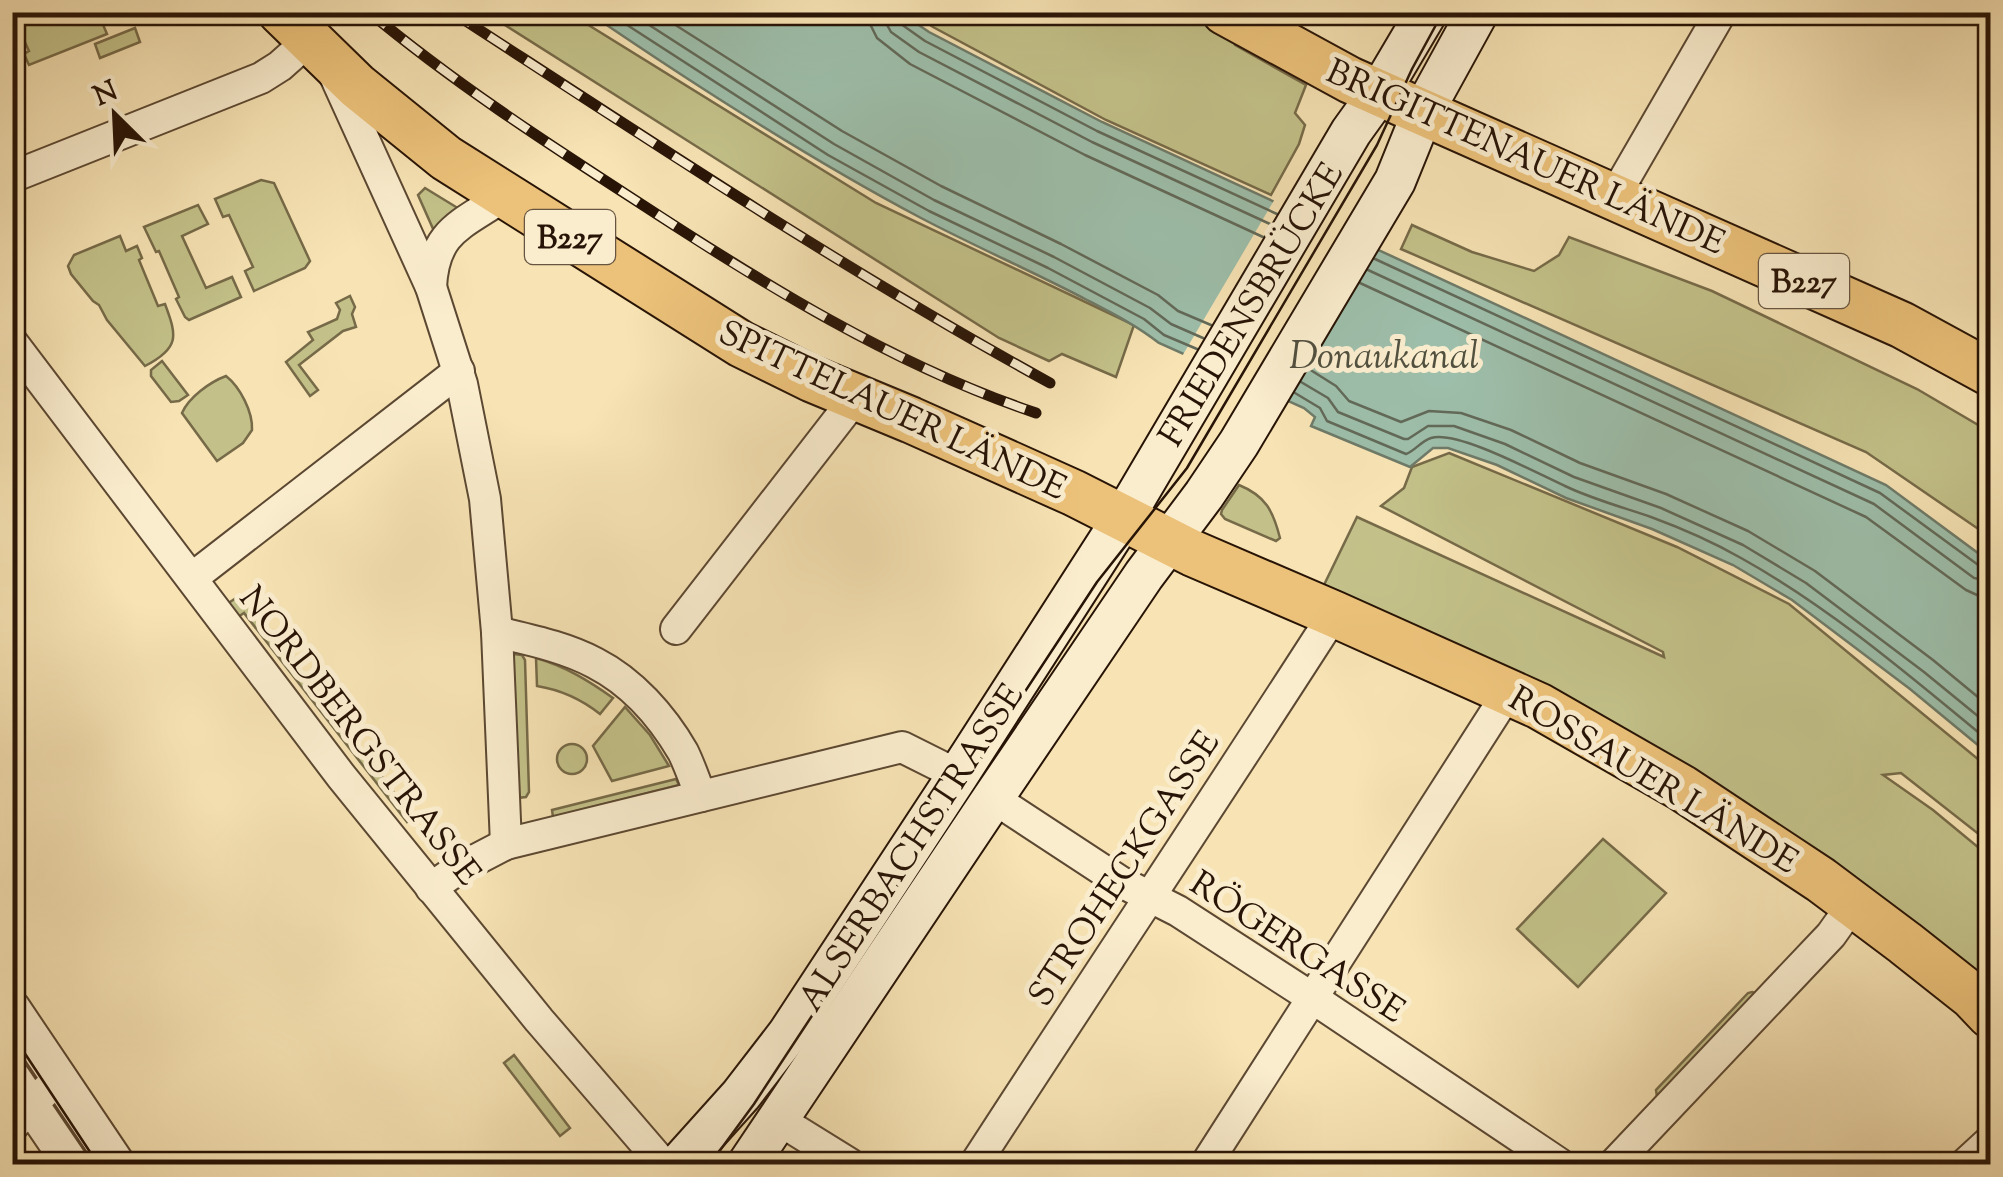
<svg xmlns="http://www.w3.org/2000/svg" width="2003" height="1177" font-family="'Sorts Mill Goudy',serif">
  <rect width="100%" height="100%" fill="#f7e3b4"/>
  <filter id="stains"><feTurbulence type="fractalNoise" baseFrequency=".002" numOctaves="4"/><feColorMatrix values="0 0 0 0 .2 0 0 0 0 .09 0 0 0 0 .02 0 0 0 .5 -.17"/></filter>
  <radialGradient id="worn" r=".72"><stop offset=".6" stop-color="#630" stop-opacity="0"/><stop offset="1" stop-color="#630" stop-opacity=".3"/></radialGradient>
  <g fill="#c3c189" stroke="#766a48" stroke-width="2.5">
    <path d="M12,13h76l6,10 7,-3 6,14 -78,31 -5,-11 5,-3 -12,-26 -4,1z"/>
    <path d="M486,13h83l307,190 258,122 -18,52 -54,-23 -13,7 -50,-23z"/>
    <path d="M911,13h280l41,22 3,10 71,40 -11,28 10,12 -6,19 -28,51 -165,-75 -173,-93z"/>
    <path d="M135,28l5,14 -40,16 -5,-14z"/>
    <path d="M261,180l13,3 36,78 -5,7 -51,23 -9,-20 8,-4 -24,-52 -6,2 -8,-18z"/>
    <path d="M425,188l36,22 -27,21 -16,-36z"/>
    <path d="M198,205l10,19 -26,12 24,52 26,-11 9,20 -52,23 -4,-3 -9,-18 3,-2 -20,-46 -3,1 -12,-25z"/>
    <path d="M1412,225l60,27 62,19 25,-16 10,-18 143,54 205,98 73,43v105l-124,-85 -465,-203z"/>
    <path d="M120,236l6,15 11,-5 5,12 -3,2 19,46 7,-2c12,32 15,44 -20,62l-38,-46 -8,-15 -6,-4 -22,-27 -3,-8 6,-11z"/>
    <path d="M350,296l5,11 -3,7 4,13 -13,4 -44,34 19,25 -8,6 -24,-34 27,-22 -5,-8 29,-13 3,-9 -4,-7z"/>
    <path d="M162,361l26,34 -9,6 -8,1 -20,-26v-6z"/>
    <path d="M226,376c14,11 27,36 26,54l-9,13 -26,18 -35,-48c7,-16 28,-31 44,-37z"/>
    <path d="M1449,453l228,94 112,57 201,165v74l-89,-70 -18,2 50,35 57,47v131l-667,-401 34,-70 307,140 -1,-5 -282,-146 23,-18 8,-21z"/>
    <path d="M1239,485c27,11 34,26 41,53l-4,3 -51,-22 -4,-5 1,-4z"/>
    <path d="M239,596l7,5 167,216 -6,5 -163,-209 -9,6 -14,-11z"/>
    <path d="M513,654l9,1 3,5 4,132 -3,5 -9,1z"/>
    <path d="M536,658c29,8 53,23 77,40l-13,16c-19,-15 -38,-24 -63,-28z"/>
    <path d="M625,707l25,28 19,31 -57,15 -19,-35z"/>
    <circle cx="572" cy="759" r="15"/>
    <path d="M676,779l3,6 -126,32 -1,-7z"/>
    <path d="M1603,839l63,54 -88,94 -61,-58z"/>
    <path d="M1752,992l3,1 -97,105 -1,-1 -1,-7 92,-97z"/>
    <path d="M514,1055l56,73 -10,8 -56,-73z"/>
  </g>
  <path fill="#9dbeaa" stroke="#6e7a68" stroke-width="2.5" d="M589,13h312l28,19 173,90 784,363 104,77v193l-80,-66 -118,-89 -59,-35 -81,-36 -86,-31 -69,-33 -49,-17h-15l-23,19 -99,-41 4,-9 -11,-9 -145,-65c-23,-18 -47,-30 -72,-43 -55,-29 -111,-53 -166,-82 -115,-61 -225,-132 -332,-205z"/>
  <path fill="#f7e3b4" d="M1276,197l102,47 -94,161 -103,-47z"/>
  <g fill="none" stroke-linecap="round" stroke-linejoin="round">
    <g stroke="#626958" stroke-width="2.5">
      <path d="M607,12l221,143 101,56 119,57 96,51 20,16 33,14"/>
      <path d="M629,12l205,132 100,56 120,57 96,51 21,16 32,14"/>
      <path d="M655,12l187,119 99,55 120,58 97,51 20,16 33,14"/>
      <path d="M869,12l1,12 7,14 33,26 175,91 178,82"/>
      <path d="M885,12l1,11 5,9 28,20 173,90 178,82"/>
      <path d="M897,12l4,12 24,17 172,90 180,83"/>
      <path d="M1375,259l505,234 101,74 9,2"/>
      <path d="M1368,270l506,234 100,74 16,3"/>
      <path d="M1360,283l506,234 100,73 11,5 13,2"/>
      <path d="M1309,369l27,17 13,15 52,21 28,-11 32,2 50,17 69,33 86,31 82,37 67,40 118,89 57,47"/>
      <path d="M1301,382l27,16 10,14 66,27h4l20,-13h26l51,18 69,33 87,31 82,37 63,38 118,89 66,54"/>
      <path d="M1295,393l25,15 7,13 79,33c9,-3 15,-13 25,-16 27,-8 107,36 134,48 27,13 57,21 86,31 30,11 62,25 90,41 90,50 170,119 249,184"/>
    </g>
    <g stroke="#5c4832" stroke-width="34">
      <g id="minor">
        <path d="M335,76l96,211 31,97 23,115 12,133 9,212"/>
        <path d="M12,177l249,-99 19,-12 28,-25"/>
        <path d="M1614,197l107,-185"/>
        <path d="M431,287c3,-57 31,-62 73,-91"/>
        <path d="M12,342l329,434 198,244 124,144"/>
        <path d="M192,578l267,-207"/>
        <path d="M676,629l180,-232"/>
        <path d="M497,632c33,8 68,15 98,31 37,19 67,53 88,89 7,14 12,30 18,44"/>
        <path d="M993,798l128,84 57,29 136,88 246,165"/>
        <path d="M431,888l27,-19 48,-25 396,-97 56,28"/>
        <path d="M779,1120l71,44"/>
        <path d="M12,1127l19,-22 27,-26"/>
        <path d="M975,1164c119,-184 241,-366 359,-550"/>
        <path d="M1206,1164l303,-473"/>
        <path d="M1614,1164l217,-229 22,-31"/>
        <path d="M1965,1164l25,-23"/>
      </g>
    </g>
    <g stroke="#5c4832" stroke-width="39">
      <g id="tertiary">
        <path d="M12,1008l105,156"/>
        <path d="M12,1077l59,87"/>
      </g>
    </g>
    <g stroke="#281406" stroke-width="44">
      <g id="secondary">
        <path d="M679,1164l62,-69 47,-61 170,-259 166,-258 227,-385 28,-39 48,-81"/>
        <path d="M748,1164l245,-366 151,-223 60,-80 35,-52 156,-262 28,-69 55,-100"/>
      </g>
    </g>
    <g stroke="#281406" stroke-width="49">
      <g id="primary">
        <path d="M281,12l76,74 89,72 295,186 71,35 99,41 163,73 118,60 142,61 205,92 143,82 139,92 84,63 67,53 18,19"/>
        <path d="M1225,12l125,68 552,245 88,48"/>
      </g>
    </g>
    <use href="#minor" stroke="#faedce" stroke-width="30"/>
    <use href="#tertiary" stroke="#faedce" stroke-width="35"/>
    <use href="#secondary" stroke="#faedce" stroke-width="40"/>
    <use href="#primary" stroke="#ecc27a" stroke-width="45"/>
    <g stroke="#281406" stroke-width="2.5">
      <path d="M12,1034l86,130"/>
      <path d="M710,1164l44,-60 343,-522 90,-114 190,-323 35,-76 31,-57"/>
    </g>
    <g stroke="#281406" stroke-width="11">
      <g id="rail">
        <path d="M369,12c84,70 175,129 266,188 127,83 256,164 401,213"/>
        <path d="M452,12c197,128 392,258 598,371"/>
      </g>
    </g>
    <use href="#rail" stroke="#faedce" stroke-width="8" stroke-dasharray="22" stroke-linecap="butt"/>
  </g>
  <g text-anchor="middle" stroke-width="10" stroke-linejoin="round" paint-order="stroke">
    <g fill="#faedce" stroke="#675542" stroke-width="2.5">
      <rect x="525" y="210" width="90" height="54" rx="8"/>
      <rect x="1759" y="254" width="90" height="54" rx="8"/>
    </g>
    <g font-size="32" font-weight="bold" fill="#281406">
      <text x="570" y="248">B227</text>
      <text x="1804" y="292">B227</text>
    </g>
    <g font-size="35" fill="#281406" stroke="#faedce">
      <text transform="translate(1526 156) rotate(24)" y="12">BRIGITTENAUER LÄNDE</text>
      <text transform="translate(1250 304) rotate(-59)" y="12">FRIEDENSBRÜCKE</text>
      <text transform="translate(893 409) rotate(25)" y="12">SPITTELAUER LÄNDE</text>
      <text transform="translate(361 735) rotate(52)" y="12">NORDBERGSTRASSE</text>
      <text transform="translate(1654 779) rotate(31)" y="12">ROSSAUER LÄNDE</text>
      <text transform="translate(910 847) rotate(-57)" y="12">ALSERBACHSTRASSE</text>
      <text transform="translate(1123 868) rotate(-57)" y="12">STROHECKGASSE</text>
      <text transform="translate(1298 946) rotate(33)" y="12">RÖGERGASSE</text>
    </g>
    <g font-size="38" font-style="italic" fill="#51503f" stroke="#faedce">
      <text x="1384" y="368">Donaukanal</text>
    </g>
  </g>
  <rect width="2003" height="1177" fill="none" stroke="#f7e3b4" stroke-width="50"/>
  <rect x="15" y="15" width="1973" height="1147" fill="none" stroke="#281406" stroke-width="5"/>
  <rect x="25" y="25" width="1953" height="1127" fill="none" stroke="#281406" stroke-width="2.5"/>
  <g transform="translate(115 115) rotate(336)" stroke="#faedce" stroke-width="8" paint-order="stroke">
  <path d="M0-8L18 38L0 25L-18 38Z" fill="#281406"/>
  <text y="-15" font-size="28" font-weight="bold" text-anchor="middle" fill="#281406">N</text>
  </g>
  <rect width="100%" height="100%" filter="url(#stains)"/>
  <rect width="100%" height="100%" fill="url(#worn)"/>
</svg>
